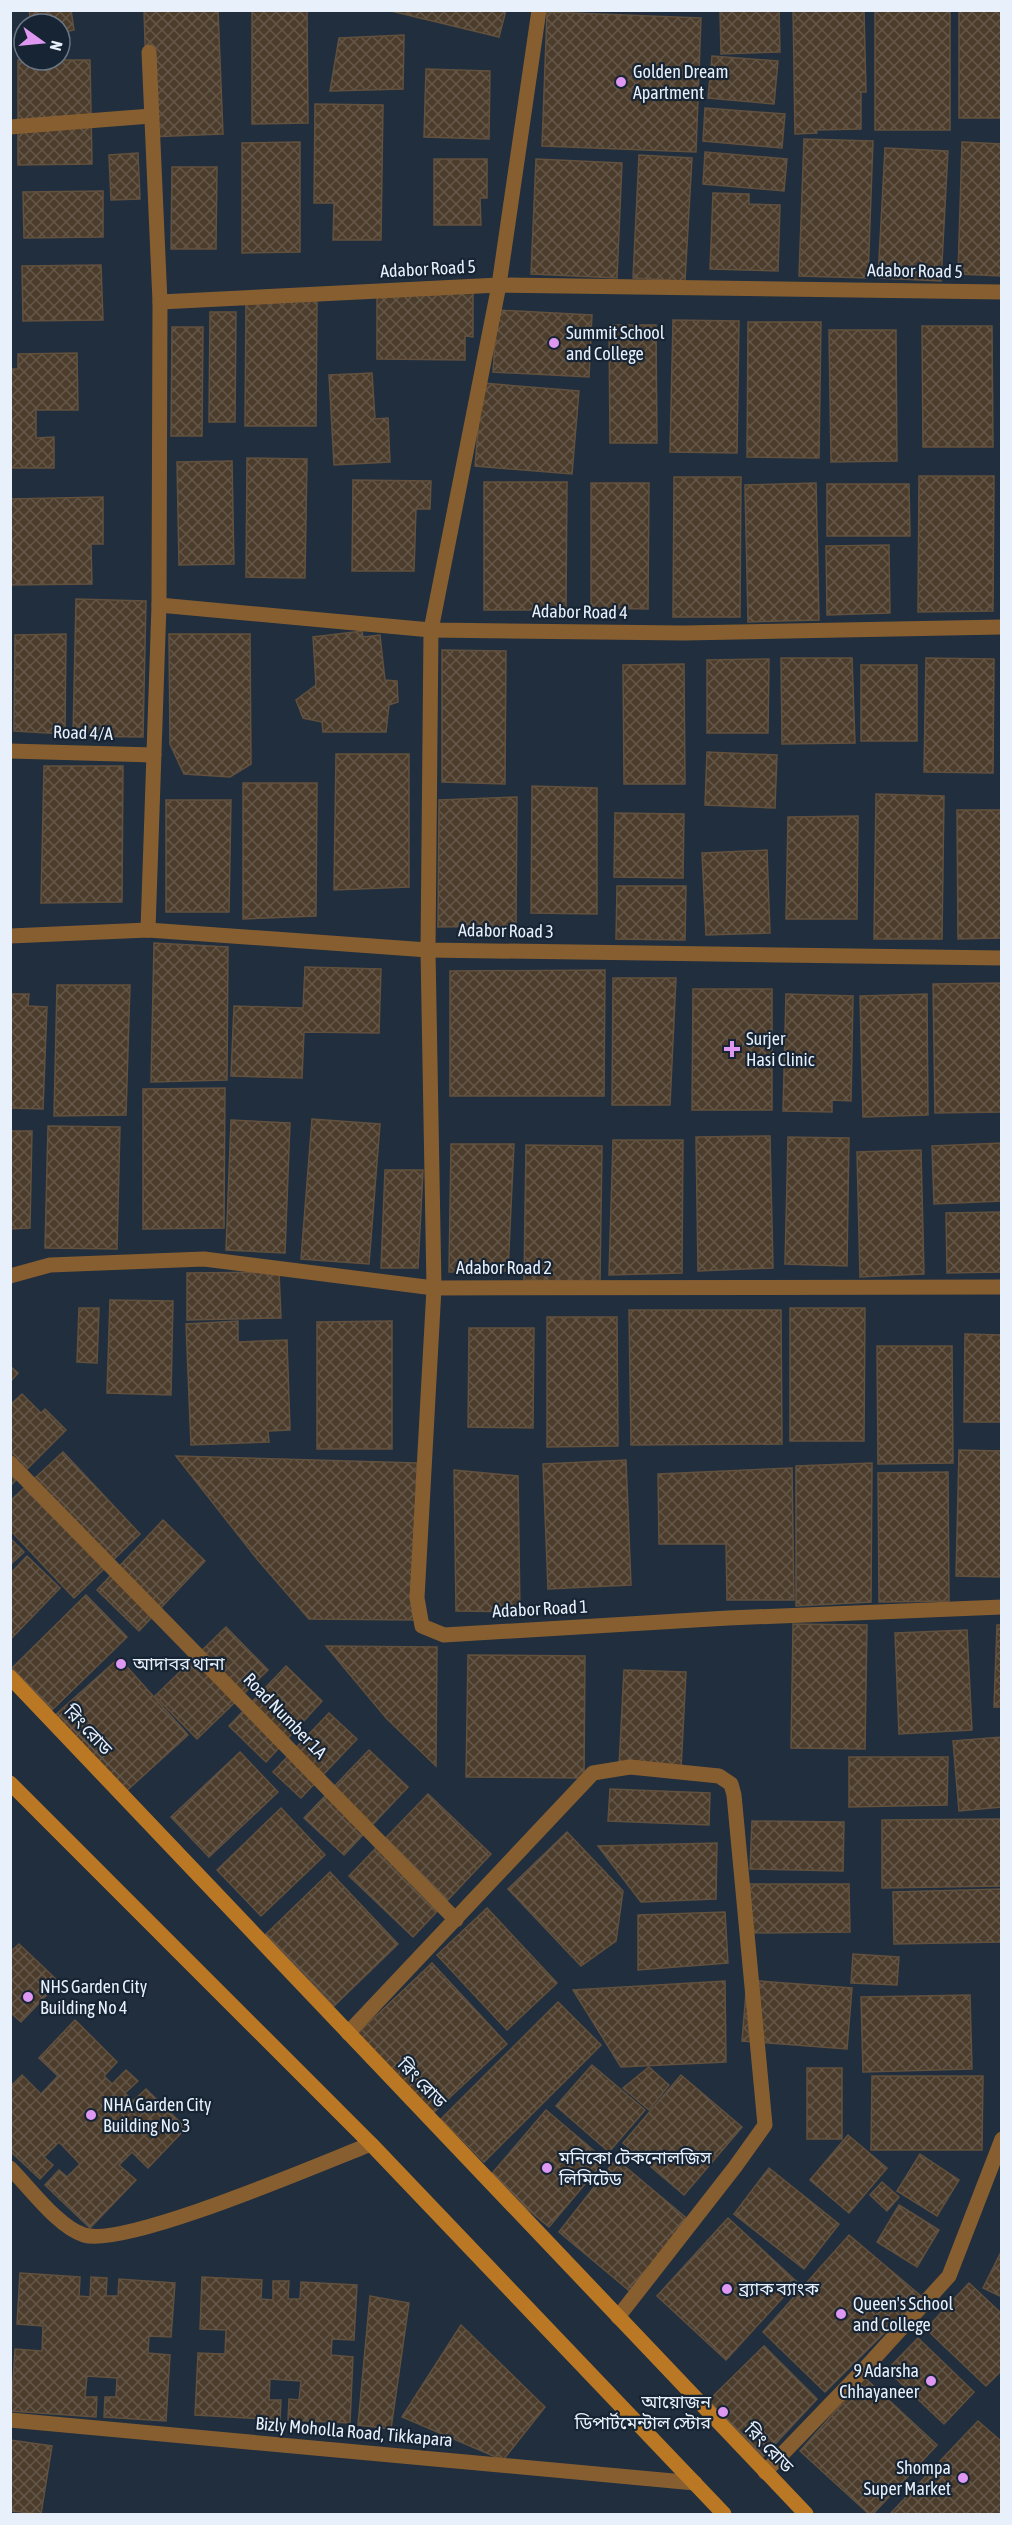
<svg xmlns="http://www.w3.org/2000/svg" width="1012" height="2525" font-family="'Asap Condensed','Noto Sans Bengali',sans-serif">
  <defs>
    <pattern id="building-cross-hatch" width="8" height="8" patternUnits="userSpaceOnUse" patternTransform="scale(1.5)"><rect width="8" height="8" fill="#4b3c2b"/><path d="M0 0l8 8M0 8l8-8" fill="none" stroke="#65584b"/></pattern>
  </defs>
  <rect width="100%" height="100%" fill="#202e3e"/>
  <g fill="url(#building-cross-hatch)" stroke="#61503e" stroke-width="1.5">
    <path d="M29,10h42l3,20 -14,3v-9h-29z"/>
    <path d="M144,10h74l5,124 -75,3z"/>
    <path d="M252,10h55l1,113 -56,1z"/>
    <path d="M387,10h119l-7,27z"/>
    <path d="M720,10h59l1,42 -59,2z"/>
    <path d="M793,10h71l2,82h-5v37l-45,1 1,3 -22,1z"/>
    <rect x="875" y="10" width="75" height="120"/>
    <rect x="959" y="10" width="43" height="108"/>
    <path d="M547,12l154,6 -5,134 -154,-6z"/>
    <path d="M404,35l-1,54 -73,2 9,-53z"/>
    <path d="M712,56l66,5 -4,43 -66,-6z"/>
    <path d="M18,60h72l2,104 -74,1z"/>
    <path d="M426,69l64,2 -1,68 -65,-2z"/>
    <path d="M315,104l68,1 -2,135h-48l1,-37h-20z"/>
    <path d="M705,108l80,6 -3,34 -79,-7z"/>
    <path d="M804,139l69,2 -5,137 -69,-2z"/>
    <path d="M300,142v110l-58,1v-110z"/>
    <path d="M962,142l40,2v132l-44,-2z"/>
    <path d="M885,148l63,3 -7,130 -63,-3z"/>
    <path d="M705,152l82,7 -3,32 -81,-7z"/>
    <path d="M138,153l2,46 -29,1 -2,-45z"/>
    <path d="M639,155l53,3 -7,123 -52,-3z"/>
    <path d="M434,159h53v39h-7l1,27h-47z"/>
    <path d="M536,159l86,4 -5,115 -86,-4z"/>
    <path d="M172,167h45l-1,82h-45z"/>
    <path d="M103,191v46l-79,1 -1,-46z"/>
    <path d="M713,193l36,1v10l31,1 -2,66 -68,-2z"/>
    <path d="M101,265l2,55 -80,1 -1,-55z"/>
    <path d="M377,292h96v45l-8,-1v24l-88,-1z"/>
    <path d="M246,300h71l-1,126h-71z"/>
    <path d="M497,310l95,5 -3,62 -96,-5z"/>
    <path d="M210,312h26l-1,110h-26z"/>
    <path d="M673,320l66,1 -2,132 -67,-1z"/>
    <path d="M748,322h73l-2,136 -72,-1z"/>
    <path d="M609,325h47l1,118h-47z"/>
    <path d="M922,326h70l1,121h-70z"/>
    <path d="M172,327h31l-1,109h-31z"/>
    <path d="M829,330h67l1,131 -66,1z"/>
    <path d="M77,353l1,57h-42v28l18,-1v31h-44v-99h8v-15z"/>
    <path d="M372,373l3,46 13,-1 2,44 -56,3 -5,-90z"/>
    <path d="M482,383l97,8 -7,83 -97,-8z"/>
    <path d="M247,458l60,1 -2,119 -59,-1z"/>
    <path d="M232,461l2,103 -55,1 -2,-103z"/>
    <path d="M919,476h75l-1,135 -75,1z"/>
    <path d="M674,477h67l-1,140h-67z"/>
    <path d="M353,480l78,1 -1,28h-14l-2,62h-62z"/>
    <path d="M484,482h83l-1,128h-82z"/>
    <path d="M591,483h58l-1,126 -57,-1z"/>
    <path d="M816,483l3,137 -71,2 -3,-137z"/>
    <path d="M827,484h82l1,52h-83z"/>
    <path d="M103,497v47h-12l1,40 -82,1v-86z"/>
    <path d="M889,545l1,68 -63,2 -1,-69z"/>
    <path d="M76,599l70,2 -3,136 -70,-1z"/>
    <path d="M362,631l1,6 17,-2 5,45 12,1 1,21 -9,3 -3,27h-63l-1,-10 -19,-4 -7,-18 20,-15 -3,-48z"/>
    <path d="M66,634l-1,100 -51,-3 1,-96z"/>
    <path d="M169,634h81l1,130 -21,13 -46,-3 -14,-30z"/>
    <path d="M442,650l64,1 -1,133 -63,-2z"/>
    <path d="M781,658h71l3,85 -73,1z"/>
    <path d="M926,658l68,1 -1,114 -69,-1z"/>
    <path d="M769,659l-1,74h-61v-73z"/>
    <path d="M684,664l1,120h-61l-1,-119z"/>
    <rect x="861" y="665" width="56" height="76"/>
    <path d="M707,752l70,3 -2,53 -70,-3z"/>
    <path d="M336,754h73v133l-75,3z"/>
    <path d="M44,766h79l-1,136 -81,1z"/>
    <path d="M243,783h74l-1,133 -73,3z"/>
    <path d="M532,786l65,2v126l-66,-1z"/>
    <path d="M876,794l68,2 -2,143h-68z"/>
    <path d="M517,797l-1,129 -78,1 1,-127z"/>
    <path d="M166,800h65l-2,112h-63z"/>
    <path d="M957,810h45v128l-44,1z"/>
    <path d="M615,813l69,1 -1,64 -69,-1z"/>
    <path d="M858,816l-1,103h-71l2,-102z"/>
    <path d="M767,850l3,83 -64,2 -4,-82z"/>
    <path d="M617,886h69l-1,54 -69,-1z"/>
    <path d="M154,943l74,4 -1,133 -76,2z"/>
    <path d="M305,967l76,2 -2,64 -75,-1 -2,46 -71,-2 3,-70 69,2z"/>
    <path d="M605,970l-1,126h-154v-125z"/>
    <path d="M613,978h63l-6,127h-58z"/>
    <path d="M1002,983v129l-67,1 -2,-129z"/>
    <path d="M57,985h73l-4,130 -72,1z"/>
    <path d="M693,989h79v121h-80z"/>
    <path d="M10,994h19l-1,12 19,1 -4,102 -33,-1z"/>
    <path d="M786,994l67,2 -2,105 -19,-1v12l-49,-1z"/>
    <path d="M927,994l1,121 -65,2 -3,-121z"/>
    <path d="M225,1088l-1,140 -81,1v-140z"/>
    <path d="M312,1119l68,5 -11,140 -68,-5z"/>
    <path d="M231,1120l59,3 -5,130 -59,-3z"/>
    <path d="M48,1126l72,1 -3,122 -72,-1z"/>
    <path d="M10,1131h22l-2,97 -20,1z"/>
    <path d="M770,1136l3,132 -75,3 -2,-134z"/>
    <path d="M788,1137l61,1 -2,128 -62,-2z"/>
    <path d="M613,1140h70l-1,133 -73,2z"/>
    <path d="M1002,1143v58l-68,3 -2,-58z"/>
    <path d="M451,1144h63l-6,127 -59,1z"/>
    <path d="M526,1145l76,1 -2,136 -76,-2z"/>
    <path d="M921,1150l3,124 -64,3 -3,-125z"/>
    <path d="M385,1170h38l-5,98h-37z"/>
    <path d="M1002,1212v60l-55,1 -1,-60z"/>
    <path d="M279,1272l2,46 -94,2v-47z"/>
    <path d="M110,1300l63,1 -2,94 -64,-2z"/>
    <path d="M79,1308h20l-2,55 -20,-1z"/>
    <path d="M790,1308h75l-1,133h-74z"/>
    <path d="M629,1310h152l1,134 -151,1z"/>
    <path d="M547,1317h70l1,129 -71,1z"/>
    <path d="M238,1321v21l49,-2 3,90 -22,1 1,11 -78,3 -5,-121z"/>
    <path d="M392,1321v128h-75v-127z"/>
    <path d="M469,1328h65l-1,100 -65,-1z"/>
    <path d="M965,1334l37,1v87h-38z"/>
    <path d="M877,1346h75l1,117 -75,1z"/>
    <path d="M10,1366l8,7 -8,9z"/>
    <path d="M22,1394l19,19 4,-4 21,21 -56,56v-81z"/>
    <path d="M959,1450l43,1v126l-46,-1z"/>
    <path d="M63,1452l77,82 -66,64 -64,-68v-29z"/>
    <path d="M176,1456l241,7 -3,157 -105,-1 -52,-60z"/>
    <path d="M626,1460l5,125 -83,4 -5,-125z"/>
    <path d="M872,1463l-1,139 -75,4v-140z"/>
    <path d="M792,1468l2,132h-67l-1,-56h-67l-1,-70z"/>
    <path d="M454,1470l64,6 2,136 -64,-1z"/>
    <path d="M948,1472l1,129 -70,1 -1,-129z"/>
    <path d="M163,1520l42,41 -66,70 -42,-41z"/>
    <path d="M10,1538l14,14 -14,13z"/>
    <path d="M27,1556l33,32 -50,52v-66z"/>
    <path d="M86,1595l41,42 -75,73 -40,-42z"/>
    <path d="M793,1624l74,1 -2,124 -74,-1z"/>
    <path d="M997,1625h5v82h-8z"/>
    <path d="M226,1627l42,43 -71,69 -42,-43z"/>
    <path d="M967,1630l5,100 -73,4 -4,-101z"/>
    <path d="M326,1646l111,1 -1,119 -49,-47z"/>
    <path d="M468,1655l117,1 -1,122 -118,-1z"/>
    <path d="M119,1658l69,77 -65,59 -70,-77z"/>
    <path d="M286,1666l36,35 -56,61 -37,-36z"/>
    <path d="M624,1670l62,2 -5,97 -62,-3z"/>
    <path d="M329,1713l28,26 -56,59 -28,-26z"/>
    <path d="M1002,1737v70l-43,4 -6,-70z"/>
    <path d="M369,1750l39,37 -64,68 -40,-37z"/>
    <path d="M240,1752l38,40 -69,65 -38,-40z"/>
    <path d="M849,1757h99l-1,48 -98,2z"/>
    <path d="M610,1789l100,4 -1,32 -101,-4z"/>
    <path d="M428,1794l63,60 -78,83 -64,-61z"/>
    <path d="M281,1808l44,47 -64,61 -44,-46z"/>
    <path d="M1002,1819v67l-120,2v-68z"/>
    <path d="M752,1821l92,1 -1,49 -93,-2z"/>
    <path d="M567,1832l56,59 -7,50 -35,25 -73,-77z"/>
    <path d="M717,1843l-1,56 -75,3 -43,-56z"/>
    <path d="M330,1872l68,72 -64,62 -69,-71z"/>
    <path d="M750,1884h99l1,48 -99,1z"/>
    <path d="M1002,1889v53l-108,2 -1,-52z"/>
    <path d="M487,1908l70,75 -50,47 -70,-75z"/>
    <path d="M725,1912l3,51 -90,7v-55z"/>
    <path d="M19,1944l40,38 -38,40 -11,-10v-60z"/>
    <path d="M853,1954l46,3 -2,28 -46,-2z"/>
    <path d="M432,1963l75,81 -75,70 -75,-80z"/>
    <path d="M747,1980l105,8 -5,61 -105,-8z"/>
    <path d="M725,1981l1,81 -105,5 -48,-77z"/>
    <path d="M970,1995l2,74 -109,3 -2,-75z"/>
    <path d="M558,2002l43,43 -117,117 -43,-43z"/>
    <path d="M75,2020l42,42 -13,14 8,8 14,-14 12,11 -13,12 8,8 13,-12 40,39 -38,40 -16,-16 -13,13 17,15 -46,48 -45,-43 14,-15 8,7 13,-13 -21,-22 -15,15 9,8 -13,14 -30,-28v-64l12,-12 19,19 17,-18 -19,-18z"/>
    <path d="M592,2065l53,45 -36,42 -53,-46z"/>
    <path d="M649,2067l20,18 -20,25 -26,-22z"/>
    <rect x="807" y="2068" width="35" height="71"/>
    <path d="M681,2075l61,52 -58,68 -61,-52z"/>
    <path d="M872,2076h111l-1,74h-111z"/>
    <path d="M546,2110l59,50 -56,67 -60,-50z"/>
    <path d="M848,2135l39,33 -38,45 -39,-33z"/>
    <path d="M920,2154l39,26 -22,36 -40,-25z"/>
    <path d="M616,2159l74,62 -58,72 -73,-61z"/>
    <path d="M769,2168l70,56 -35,45 -70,-55z"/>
    <path d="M882,2182l17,15 -12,14 -17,-16z"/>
    <path d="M899,2205l40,25 -22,37 -40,-25z"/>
    <path d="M728,2218l69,64 -71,78 -69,-64z"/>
    <path d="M849,2235l72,61 -96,96 -62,-60z"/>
    <path d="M1002,2250v47l-19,-9z"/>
    <path d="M20,2273l60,4 -1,19 11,1 1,-20 16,1 -1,18h12l1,-17 56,4 -4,54 -22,-1 -1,17 22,2 -4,66 -62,-4 1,-20h11l1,-19 -30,-2 -2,21h12l-1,20 -85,-6 4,-62 27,2 1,-25 -26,-2z"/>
    <path d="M202,2277l60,3 -1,19 12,1v-19h16l-1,18h12l1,-17 56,3 -3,55 -22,-1 -1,16 22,2 -3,66 -62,-3 1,-21 10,1 2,-19 -31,-2 -1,21h12l-1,20 -85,-5 3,-62 27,1 1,-24 -26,-1z"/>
    <path d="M969,2283l33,31v56l-16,16 -60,-57z"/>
    <path d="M370,2296l39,7 -18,126 -33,-4z"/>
    <path d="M461,2325l84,82 -42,53 -101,-43z"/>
    <path d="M918,2338l56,54 -30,32 -57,-54z"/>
    <path d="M764,2346l53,53 -54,58 -56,-55z"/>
    <path d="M865,2378l72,67 -64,69h-4l-69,-63z"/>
    <path d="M978,2421l24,21v72h-112z"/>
    <path d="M10,2440l42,6 -11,68 -31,-3z"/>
  </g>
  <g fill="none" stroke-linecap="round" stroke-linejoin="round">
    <g stroke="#875e30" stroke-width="15">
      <path d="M539,10l-40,275 -68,345 -3,320 6,338 -17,310 5,28 22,9 284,-17 274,-11"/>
      <path d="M10,127l141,-11"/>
      <path d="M160,302l339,-17 503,7"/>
      <path d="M159,605l272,25 253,3 318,-6"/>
      <path d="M10,751l144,4"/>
      <path d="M148,930l11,-325 1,-303 -11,-250"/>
      <path d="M10,936l138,-6 280,20 574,8"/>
      <path d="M10,1276l40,-11 154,-6 230,29 568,-1"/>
      <path d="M10,1463l446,457"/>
      <path d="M348,2033l245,-260 37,-6 89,9 12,8 3,11 31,330 -30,42 -117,150"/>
      <path d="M10,2168c20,20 48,59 74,67 42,13 238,-72 287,-91"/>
      <path d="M10,2420l685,63"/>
      <path d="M765,2472l104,-108 80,-88 53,-137"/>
    </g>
    <g stroke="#ba7825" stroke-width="15">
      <path d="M10,1677l796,837"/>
      <path d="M10,1783l361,361 353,370"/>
    </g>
  </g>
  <g fill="#de98f2" stroke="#172434" stroke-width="2">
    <circle cx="621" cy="82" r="6"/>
    <circle cx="554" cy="343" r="6"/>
    <path d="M729 1040h6v6h6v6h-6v6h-6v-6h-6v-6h6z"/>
    <circle cx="121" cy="1664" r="6"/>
    <circle cx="28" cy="1997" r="6"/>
    <circle cx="91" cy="2115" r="6"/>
    <circle cx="547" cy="2168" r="6"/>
    <circle cx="727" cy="2289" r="6"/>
    <circle cx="841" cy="2314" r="6"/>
    <circle cx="931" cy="2381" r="6"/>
    <circle cx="723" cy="2412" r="6"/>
    <circle cx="963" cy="2478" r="6"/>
  </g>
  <g text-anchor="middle" stroke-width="4.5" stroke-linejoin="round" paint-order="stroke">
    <g font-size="18" fill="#e7f0fb" stroke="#172434" text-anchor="start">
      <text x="633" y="78">Golden Dream<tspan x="633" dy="21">Apartment</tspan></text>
      <text x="566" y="339">Summit School<tspan x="566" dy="21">and College</tspan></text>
      <text x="746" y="1045">Surjer<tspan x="746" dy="21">Hasi Clinic</tspan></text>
      <text x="133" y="1670">আদাবর থানা</text>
      <text x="40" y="1993">NHS Garden City<tspan x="40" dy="21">Building No 4</tspan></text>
      <text x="103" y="2111">NHA Garden City<tspan x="103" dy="21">Building No 3</tspan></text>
      <text x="559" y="2164">মনিকো টেকনোলজিস<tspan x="559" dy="21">লিমিটেড</tspan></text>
      <text x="739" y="2295">ব্র্যাক ব্যাংক</text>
      <text x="853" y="2310">Queen's School<tspan x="853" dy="21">and College</tspan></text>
      <text x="919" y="2377" text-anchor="end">9 Adarsha<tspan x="919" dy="21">Chhayaneer</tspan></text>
      <text x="711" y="2408" text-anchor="end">আয়োজন<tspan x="711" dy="21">ডিপার্টমেন্টাল স্টোর</tspan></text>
      <text x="951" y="2474" text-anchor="end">Shompa<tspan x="951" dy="21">Super Market</tspan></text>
    </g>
    <g font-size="18" fill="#e7f0fb" stroke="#172434">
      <text transform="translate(428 269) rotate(-3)" y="6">Adabor Road 5</text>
      <text transform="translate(915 271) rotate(1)" y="6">Adabor Road 5</text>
      <text transform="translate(580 612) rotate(1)" y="6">Adabor Road 4</text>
      <text transform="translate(83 733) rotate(2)" y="6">Road 4/A</text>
      <text transform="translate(506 931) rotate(1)" y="6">Adabor Road 3</text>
      <text x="504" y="1274">Adabor Road 2</text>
      <text transform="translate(540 1609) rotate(-3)" y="6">Adabor Road 1</text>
      <text transform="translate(285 1716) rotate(46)" y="6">Road Number 1A</text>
      <text transform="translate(88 1730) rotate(47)" y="6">রিং রোড</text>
      <text transform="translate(422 2083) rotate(46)" y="6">রিং রোড</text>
      <text transform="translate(354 2432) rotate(5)" y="6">Bizly Moholla Road, Tikkapara</text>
      <text transform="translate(769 2448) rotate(46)" y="6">রিং রোড</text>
    </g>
  </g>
  <rect width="1012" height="2525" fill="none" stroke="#e7f0fb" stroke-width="24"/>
  <g transform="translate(42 42) rotate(105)"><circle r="28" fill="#172434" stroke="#6a7684" stroke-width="1.5"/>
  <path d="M0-4.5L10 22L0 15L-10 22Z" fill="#de98f2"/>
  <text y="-9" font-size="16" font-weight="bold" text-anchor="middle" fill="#e7f0fb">N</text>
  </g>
</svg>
